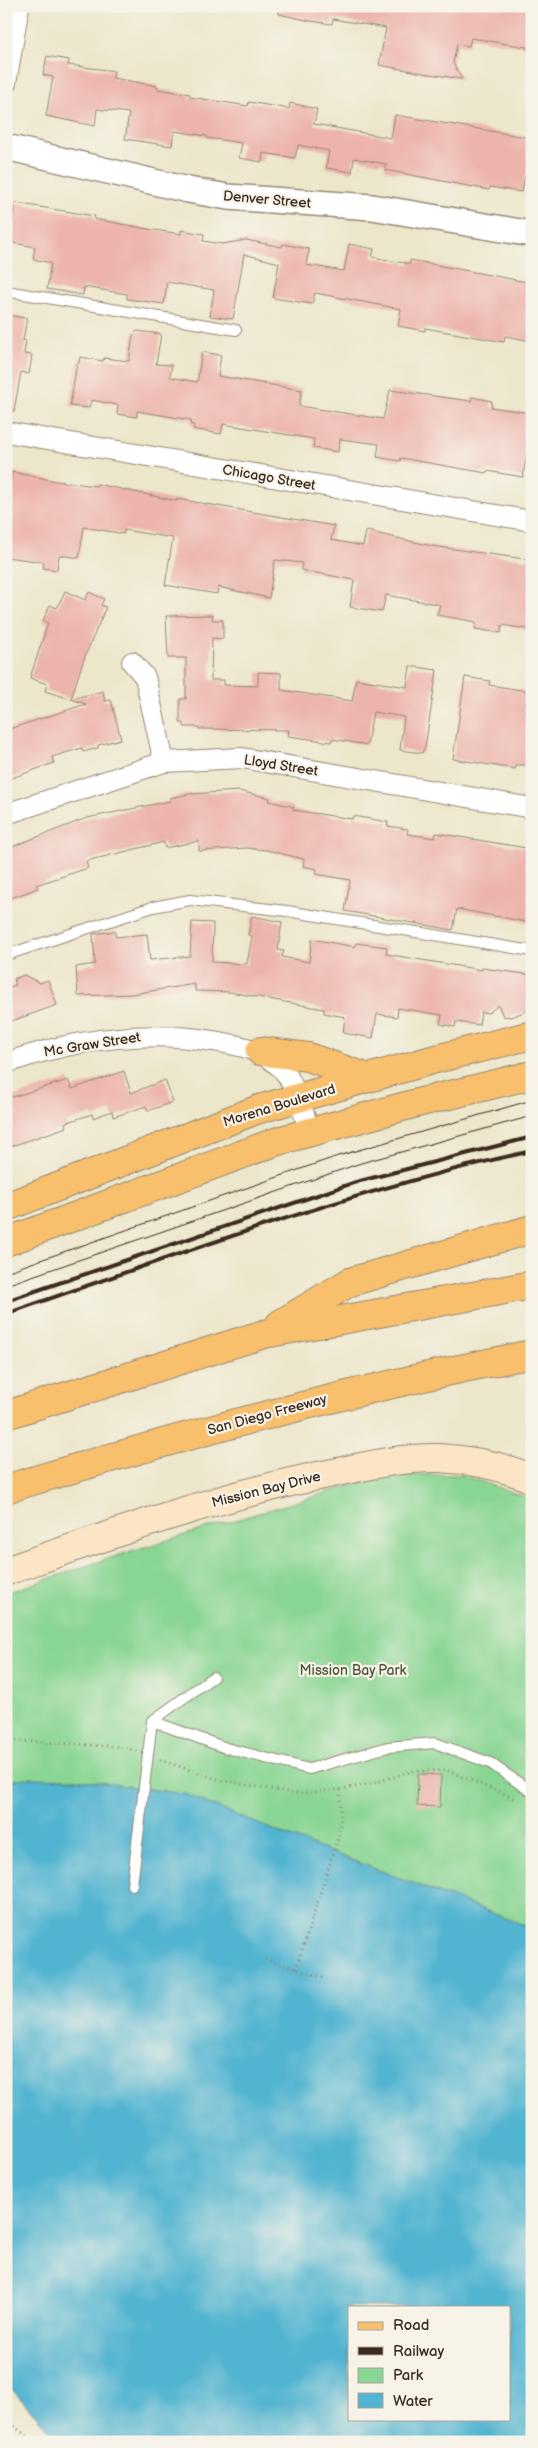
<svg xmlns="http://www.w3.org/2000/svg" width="538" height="2448" font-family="'Balsamiq Sans',sans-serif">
  <rect width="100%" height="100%" fill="#f7f3e8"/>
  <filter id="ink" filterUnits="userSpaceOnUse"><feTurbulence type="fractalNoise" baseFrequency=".02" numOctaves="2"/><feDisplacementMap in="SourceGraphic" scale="10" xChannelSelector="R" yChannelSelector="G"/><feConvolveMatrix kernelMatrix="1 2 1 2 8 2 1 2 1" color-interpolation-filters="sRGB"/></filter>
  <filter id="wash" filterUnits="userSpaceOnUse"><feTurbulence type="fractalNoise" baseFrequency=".0096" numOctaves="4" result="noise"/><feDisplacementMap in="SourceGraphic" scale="20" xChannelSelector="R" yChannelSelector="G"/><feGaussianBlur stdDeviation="1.12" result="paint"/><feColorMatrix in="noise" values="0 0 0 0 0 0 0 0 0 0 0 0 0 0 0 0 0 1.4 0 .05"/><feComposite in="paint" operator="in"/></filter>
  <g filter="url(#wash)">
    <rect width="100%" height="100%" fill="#ece6ca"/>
    <path fill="#89d593" stroke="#628058" d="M389,1474l73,1 70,24v429l-244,-92 -104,-42 -108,-15 -70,1v-187l122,-41z"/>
    <path fill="#51b4d0" stroke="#466f77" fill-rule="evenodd" d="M24,1778l52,1 108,15 104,42 244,92v514h-472l-54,-59v-602zM349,2307h160v112h-160z"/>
    <g id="blocks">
      <g fill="#ecb4ac">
        <path d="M279,6h253v42l-61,-10 -2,8 -12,-2 -4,19 9,16 -39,-6 -44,-8 7,-37 -53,-9 -1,5 -22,-3 -31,-7z"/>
        <path d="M47,56l22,4 -1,5 46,6 -1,7 45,8 -1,3 33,5v3l58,9 1,-4 40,7 1,-6 27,6 -3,15 77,14 4,-23 137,23 -2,39 -5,-1 -3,16 -32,-5 -1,3 -104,-20 1,-6 -32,-6 -2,14 -26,-4 3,-17 -31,-6 -3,13 -32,-5 -1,9 -23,-4 3,-15 -35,-5v-2l-33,-5 -2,15 -47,-7 4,-26 -32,-4 -2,17 -49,-10 7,-39 -10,-2z"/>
        <path d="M15,203l80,13 -1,3 60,11 27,4v-4l23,4 -1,7 19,3 24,-4 36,7 1,-3 26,5 -3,16 38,6 5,-27 25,5 -2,8 38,7v-4l122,23v58l-27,-5 -1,6 -79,-14v3l-27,-5 3,-17 -86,-16 -3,11 -39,-6 6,-35 -35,-9 -11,65 -23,-3 4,-26 -47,-8 -3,22 -37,-5v-5l-43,-7 -1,8 -36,-6 4,-26 -18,-4 2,-12 -27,-5z"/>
        <path d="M6,315l21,3 -4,22 3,1 -2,13 8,1 -3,19 -8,-2 -7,39h-8z"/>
        <path d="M137,331l24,3 -5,30 16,1 -2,12 27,5 5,-30 19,3 -3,21 84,14 -3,16 84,13 7,-29 81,11 1,-4 20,4 -1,6 39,6 -1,6h3v3l-9,55 -36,-6 -1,2 -85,-15 -1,3 -23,-4 2,-13 -39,-5 -2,13 -25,-4 1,-9 -91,-15 -2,10 -28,-5 1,-4 -4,-1 1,-4 -54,-9v6l-20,-3 1,-9 -27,-5 -2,8 -19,-2 7,-43h2l1,-6 23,4 1,-3 25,3 4,-26z"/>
        <path d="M12,472l44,9 40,5 1,-2 80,17v-2l157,27 -3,14 32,6 3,-15 66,15 100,14v70l-30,-5 -1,8 -26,-4 1,-7 -39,-7 3,-10 -4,-1 -50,-9 -4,17 -32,-5 4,-27 -53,-10 1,-7 -27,-3 -6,38 -51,-11 -1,7 -52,-9 8,-47 -49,-8v4l-40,-7 -5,31 -20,-3 -2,15 -14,-2 1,-6 -38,-5v-48z"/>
        <path d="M65,591l20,9 4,-8 15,7 -3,6 5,2 -23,54 -12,38 -26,-8 2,-7 -17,-6 18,-55 -5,-2 7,-16 7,3z"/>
        <path d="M213,615l-1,5h11v19l-11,-1 -1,42h13v5l34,1v-14l23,1v17l71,11 4,-22 51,8 3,-21 27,4 -12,77 -3,6 -22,-3 4,-33 -31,-5 -6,33 -35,-6 -1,3 -43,-6 1,-6 -90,-1v-2h-15v-4h-4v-24h6v-41h-18l-2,-42z"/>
        <path d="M465,677l25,4 -1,4 39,6 -3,20 7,1v53h-16l-1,4 -62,-10z"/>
        <path d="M103,691l2,10 6,-1 10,39 -23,6v3l-15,4 -1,-4 -30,9 2,6 -48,17v-50l80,-26 -15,-5z"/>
        <path d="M239,791l31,7 -1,3 25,6 -1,3 59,9 1,-3 35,6 -1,4 21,3 -1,5 28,4 1,-5 96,16v74l-75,-14 -4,21 -108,-19 5,-31 -34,-6 1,-5 -14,-3 1,-7 -38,-9 -19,-2 -48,3v-10l-34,7 -1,-6 -78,19 2,7 -52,17 2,3 -32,12v-51l81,-31 83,-17v-3l19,-4z"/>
        <path d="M252,916l30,6 -4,28 6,1 -2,6 27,5 3,-23 43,8 1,-4 31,4 -1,7 96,16v-2l50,7v26l-3,9 -18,7 -8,-1 -5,-11 -9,8 -8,-1 -2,13 -23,-3 -1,5 -15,-3 2,-9 -44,-7 -1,9 -20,-3 -4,24 -30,-5 2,-16 -21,-4v-4l-94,-17 -35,-1v-7l-63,10 -54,2 -2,-29 19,-3 -2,-30 22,-3v6l32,-3 3,26 40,-4 2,-34 21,1 -1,39 35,2 5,-28 -4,-1z"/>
        <path d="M24,975l16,8 8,-3 9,25 -45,16 -6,-19v-14l10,-3 -2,-6z"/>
        <path d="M124,1071l7,22 34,-13 8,22 -25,9 -2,-5 -33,11 -1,-6 -19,7 -1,-4 -27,9 2,4 -61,21v-49l62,-19 4,9z"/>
        <path d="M418,1774l23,1 -1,32 -23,-1z"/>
      </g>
    </g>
  </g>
  <g filter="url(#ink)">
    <use href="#blocks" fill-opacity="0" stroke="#948874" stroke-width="1"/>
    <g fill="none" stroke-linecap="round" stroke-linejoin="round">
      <g stroke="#948874" stroke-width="12">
        <g id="service">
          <path d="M6,291l230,39"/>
          <path d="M6,955l147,-48 37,-7 97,11 245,40"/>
          <path d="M213,1677l-61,44 74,27 83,21 79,-22 47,-4 55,20 42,29"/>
          <path d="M132,1885l20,-164"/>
        </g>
      </g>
      <g stroke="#948874" stroke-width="22">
        <g id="minor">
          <path d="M6,83l13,-77"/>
          <path d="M6,432l526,89"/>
          <path d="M132,662l13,15 19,85"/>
          <path d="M6,814l158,-52 78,-4 290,50"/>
          <path d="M6,1063c69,-24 141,-34 213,-21 25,4 46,9 64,28 10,10 22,47 27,62"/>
        </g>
      </g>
      <g stroke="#948874" stroke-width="28">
        <path id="tertiary" d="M6,147l182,43 40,7 144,10 160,27"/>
      </g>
      <g stroke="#948874" stroke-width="30">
        <path id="secondary" d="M6,1571c106,-37 212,-75 322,-97 37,-8 74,-17 112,-16 30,2 64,8 92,21"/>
      </g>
      <g stroke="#948874" stroke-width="30">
        <g id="primary">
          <path d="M260,1051l48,6 60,21"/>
          <path d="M6,1207l253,-98 173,-49 100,-25"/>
          <path d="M6,1242l272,-101 135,-37 119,-29"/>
        </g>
      </g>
      <g stroke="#948874" stroke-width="30">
        <g id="motorway">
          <path d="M280,1324l70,-42 182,-53"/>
          <path d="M6,1415l258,-81 268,-49"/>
          <path d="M6,1489c174,-53 348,-100 526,-135"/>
        </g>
      </g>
      <g stroke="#948874" stroke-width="3" stroke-dasharray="1 4" stroke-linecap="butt">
        <path d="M6,1740l118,7 12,4"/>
        <path d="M160,1760l60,20 78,14 46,-5 30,-6 38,-12h37l67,28"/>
        <path d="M265,1959l62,20"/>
        <path d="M296,1969l42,-131 3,-20 -1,-28"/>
        <path d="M6,2420l29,22"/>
      </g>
      <use href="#service" stroke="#fff" stroke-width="10"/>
      <use href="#minor" stroke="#fff" stroke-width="20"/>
      <use href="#tertiary" stroke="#fff" stroke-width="25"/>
      <use href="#secondary" stroke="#fce5c4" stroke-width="28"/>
      <use href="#primary" stroke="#f8bf6c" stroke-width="28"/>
      <use href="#motorway" stroke="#f8bf6c" stroke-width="28"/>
      <g stroke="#3b2a1e" stroke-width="1">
        <path d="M6,1272l332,-116 194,-56"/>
        <path d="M6,1285l355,-122 171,-47"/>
      </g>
      <g stroke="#3b2a1e" stroke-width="4">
        <path d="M6,1301l350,-119 176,-45"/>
        <path d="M6,1314c173,-60 346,-124 526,-163"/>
      </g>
    </g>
  </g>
  <g text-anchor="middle" stroke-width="4.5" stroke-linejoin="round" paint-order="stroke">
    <g font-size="14" fill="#3b2a1e" stroke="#f7f3e8">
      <text transform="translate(267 199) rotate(5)" y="5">Denver Street</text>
      <text transform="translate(269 477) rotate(10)" y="5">Chicago Street</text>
      <text transform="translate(281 765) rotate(9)" y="5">Lloyd Street</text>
      <text transform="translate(92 1044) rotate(-9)" y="5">Mc Graw Street</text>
      <text transform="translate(279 1105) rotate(-17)" y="5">Morena Boulevard</text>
      <text transform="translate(267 1414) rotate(-15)" y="5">San Diego Freeway</text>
      <text transform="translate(266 1489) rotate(-14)" y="5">Mission Bay Drive</text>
    </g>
    <g font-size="14" fill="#4e553b" stroke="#f7f3e8">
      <text x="353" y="1675">Mission Bay Park</text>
    </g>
  </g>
  <rect width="538" height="2448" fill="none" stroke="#f7f3e8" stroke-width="25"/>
  <rect x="348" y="2306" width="162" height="115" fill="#f7f3e8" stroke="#aca397"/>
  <rect x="358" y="2322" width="25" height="8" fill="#f8bf6c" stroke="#aca397"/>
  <text x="393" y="2330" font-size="15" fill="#3b2a1e">Road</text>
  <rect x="358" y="2347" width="25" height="8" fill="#3b2a1e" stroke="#aca397"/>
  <text x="393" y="2356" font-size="15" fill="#3b2a1e">Railway</text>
  <rect x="358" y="2368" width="25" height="15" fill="#89d593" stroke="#aca397"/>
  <text x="393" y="2380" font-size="15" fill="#3b2a1e">Park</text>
  <rect x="358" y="2393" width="25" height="15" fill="#51b4d0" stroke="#aca397"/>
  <text x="393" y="2406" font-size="15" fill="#3b2a1e">Water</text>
</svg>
